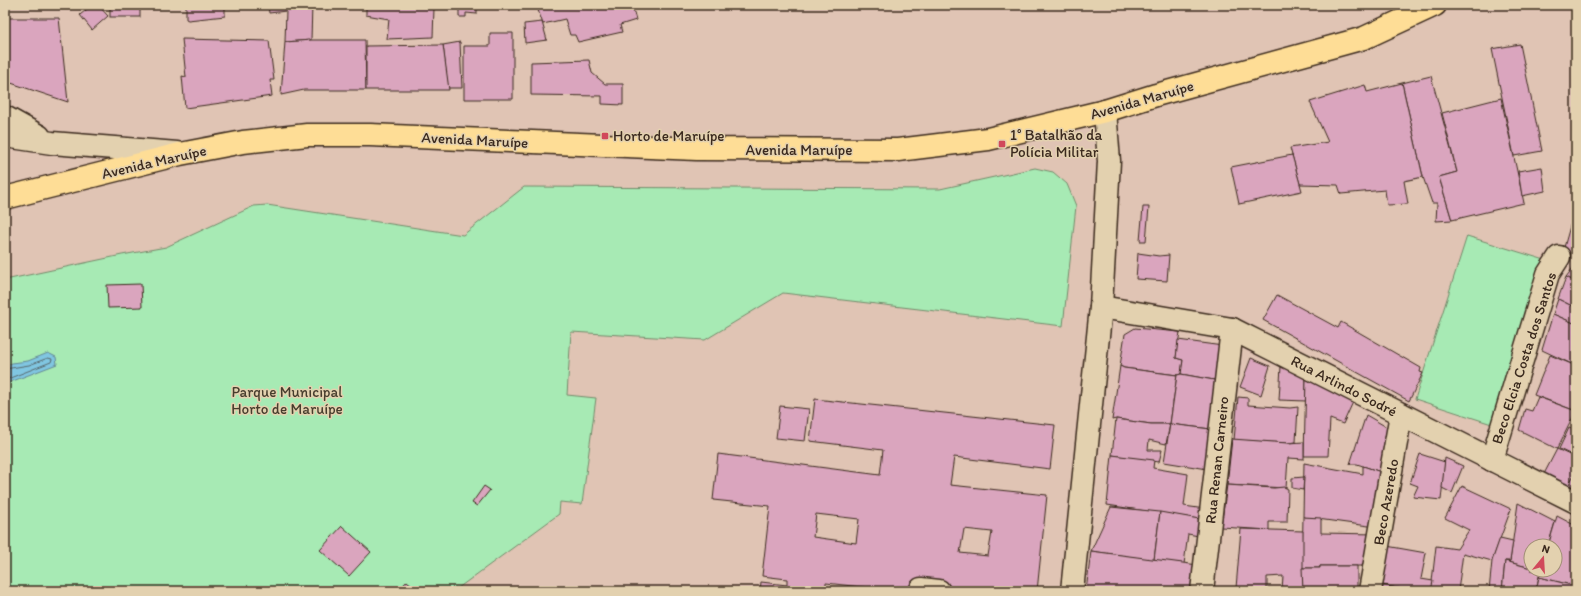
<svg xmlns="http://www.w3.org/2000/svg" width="1581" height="596" font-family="Itim,sans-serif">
  <rect width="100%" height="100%" fill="#e0c4b4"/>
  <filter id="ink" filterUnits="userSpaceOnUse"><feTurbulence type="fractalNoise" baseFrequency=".025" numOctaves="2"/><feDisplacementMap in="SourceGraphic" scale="8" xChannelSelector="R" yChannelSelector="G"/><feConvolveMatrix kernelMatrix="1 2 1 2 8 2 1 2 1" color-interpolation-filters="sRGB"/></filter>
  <g filter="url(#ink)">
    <g fill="#a7eab4" stroke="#718a69">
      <path d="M1035,168l18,4 14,12 9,22 -13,120 -280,-33 -78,47 -134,-8 -4,63 29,3 -14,106 -22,-2 -1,12 -105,77h-449v-311l117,-25 44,-8 88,-41 13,-1 196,30 61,-48 416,2z"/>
      <path d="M1467,236l91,28 -51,165 -92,-30z"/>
    </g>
    <path fill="#80c6e1" stroke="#648893" d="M48,353l8,4 1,7 -52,20v-18l7,-3 16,-2z"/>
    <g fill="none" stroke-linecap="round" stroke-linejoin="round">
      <path stroke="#57686c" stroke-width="1" d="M5,369l24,-4 19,-7 4,1 -1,3 -46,18"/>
    </g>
    <g fill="#daa5be" stroke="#3b2a1e" fill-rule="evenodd">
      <path d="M92,5h6l10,11 -16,14 -12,-15z"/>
      <rect x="110" y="5" width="30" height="12"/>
      <path d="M186,5h39v11l-37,4 -2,-1z"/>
      <path d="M268,5h44l-1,35 -26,2 1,-31 -17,2z"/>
      <path d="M366,5h38l30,3 -1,29 -46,2 2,-20 -23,-4z"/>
      <path d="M459,5h18v9l-11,-1v4h-7z"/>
      <path d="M537,5h16l-15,5z"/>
      <path d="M553,5h79l4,15 -16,5 2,7 -44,10 -3,-7h-5l-5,-16 -22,5 -5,-14z"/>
      <path d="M5,18h54l9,84 -63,-21z"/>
      <path d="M542,22l5,18 -22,3 -1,-19z"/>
      <path d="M490,33h23v66h-49v-53h26z"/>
      <path d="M182,39l87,2 5,39h-4l2,16 -87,12 -3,-32 4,1z"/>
      <path d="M311,40h54l1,50h-62l-23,5 4,-53z"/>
      <path d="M460,42l2,46h-14l-5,-43z"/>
      <path d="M1520,44l22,107 -28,5 -22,-107z"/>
      <path d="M443,45l6,45h-83v-44z"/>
      <path d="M589,60l3,13 13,11h18v21l-21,-1v-8l-71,-1v-33z"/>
      <path d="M1431,76l26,96 -18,5 13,43 -16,1 1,-18h-5l-9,-26 -21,-94z"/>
      <path d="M1402,83l21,94 -19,4 4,23 -21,1 -2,-15 -44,4 -3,-9 -38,-1 -10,-36 38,-6 -18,-40 55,-17 2,7z"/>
      <path d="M1501,98l23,105 -72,17 -13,-43 18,-5 -15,-59z"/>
      <path d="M1292,155l10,36 -63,13 -8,-37z"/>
      <path d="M1542,167l3,24 -23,5 -4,-25z"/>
      <path d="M1143,207h6l-3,34h-6z"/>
      <path d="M1572,219l4,2v34l-13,-4z"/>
      <path d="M1138,253l21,3 10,-1 -2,26 -31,-2z"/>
      <path d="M1576,264v18l-10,-5z"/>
      <path d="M1566,277l10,5v26l-18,-9z"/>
      <path d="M141,284l1,23 -34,1 -1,-23z"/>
      <path d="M1277,295l61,33 3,-6 80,46 -1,4 3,1 -14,28 -146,-81z"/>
      <path d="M1558,299l18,9v16l-23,-10z"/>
      <path d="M1553,314l23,10v42l-34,-16z"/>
      <path d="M1135,328l45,4 -4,26 7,2 -2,14 -4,1 -53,-7 -4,-2 5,-32z"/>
      <path d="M1178,340l45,6 2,36 -44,-8 2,-14 -7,-2z"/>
      <path d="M1550,355l26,11v45l-42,-16z"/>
      <path d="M1251,358l19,8 -9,29 -21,-8z"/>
      <path d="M1120,366l4,2 53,7 -7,49h-19l-35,-5 -4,1z"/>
      <path d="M1281,366l25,12v23l-27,-1z"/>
      <path d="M1181,374l44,8 -6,48 -49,-6 7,-49z"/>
      <path d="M1306,378l47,24 -10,22 -13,-5 -2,37h-24z"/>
      <path d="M1238,397l10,1v7l42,3 8,-1 -2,35 -8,1 -54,-3z"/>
      <path d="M1538,397l38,14 -19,38 -38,-19 6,-21 7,2z"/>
      <path d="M815,399l240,26 -5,44 -96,-12 -4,28 97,10 -10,96h-133l-15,-2 -1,2h-18v-3l-44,-5v6l9,2h-75l1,-9 26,3v-6l-25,-3 8,-70 -57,-6 5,-46 162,21 3,-25 -73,-9zM816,514l43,5 -3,24 -43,-6zM964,529l28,3 -4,24 -28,-3z"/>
      <path d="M780,406l29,3 -4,32 -29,-3z"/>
      <path d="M1366,415l24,14 -6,44 -27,-9h-7z"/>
      <path d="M1116,419l35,5h19l-4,20 -17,-4 -1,10h14l-3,12 -47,-7z"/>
      <path d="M1170,424l49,6 -5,40 -50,-8z"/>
      <path d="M1569,428l7,3v26l-17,-8z"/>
      <path d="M1232,439l56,4 16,-1v17l-16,-1 -2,30 -59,-3z"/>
      <path d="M1557,449l19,9v13l-8,15 -24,-12z"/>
      <path d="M1420,454l25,8 -4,38 -28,-3 5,-11 -8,-3z"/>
      <path d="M1112,455l42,5 -1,8 35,6 -4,32 21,3v11l-98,-15z"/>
      <path d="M1445,458l18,8 -11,27 -10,-5z"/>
      <path d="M1304,463l59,11v-8l21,7 -8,54 -73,-10z"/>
      <path d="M1576,471v19l-8,-4z"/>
      <path d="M1304,477l-1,13 -11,-2v-10z"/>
      <path d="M1227,485l47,3 10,-1 4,2 -1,33h-18v8l-48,-3z"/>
      <path d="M484,486l6,4 -13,16 -5,-3z"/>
      <path d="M1462,486l49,23 -19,52 -29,-8 -5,38 -27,-1 5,-44 21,3 12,-19 -24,-12z"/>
      <path d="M1518,503l37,19 -7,24h-17v22l-26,-7h5z"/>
      <path d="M1111,507l49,5 -6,48 -63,-9z"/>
      <path d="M1160,512l45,8 -1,17 -16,-3 -4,30 -30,-4z"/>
      <path d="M1557,516l19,10v56l-1,4 -36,-9 1,-7h15v-24h-7z"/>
      <path d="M1303,517l18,1v15l54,1 -5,32h-50v2h-18z"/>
      <path d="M342,526l29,26 -22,24 -29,-26z"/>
      <path d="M1241,529l62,2v60l-21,-1 1,-14 -16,1v13h-19l-12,-2z"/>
      <path d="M1500,538l13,3 -3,20h-5l-3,30h-13l3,-30z"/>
      <path d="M1381,545l45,8 -5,26 12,2 -2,10h-17l-39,-7z"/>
      <path d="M1091,551l107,14 -4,26h-108z"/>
      <path d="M1505,561l26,7v2l9,1 -4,20h-34z"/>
      <path d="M1320,566h37v25h-54l-1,-23h18z"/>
      <path d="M1539,577l36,9 -2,5h-37z"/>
      <path d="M407,581l12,10h-21z"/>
      <path d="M1375,584l7,1 32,6h-39z"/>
    </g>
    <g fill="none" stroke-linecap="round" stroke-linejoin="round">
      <g stroke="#3b2a1e" stroke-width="25">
        <g id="minor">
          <path d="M5,117l34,19"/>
          <path d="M5,136l47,7 125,10"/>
          <path d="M1101,307l131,22 344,173"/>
          <path d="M1492,460l56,-186 11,-17"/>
          <path d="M921,591v-2l18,2"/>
          <path d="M1072,591l29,-284 8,-146 -4,-50"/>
          <path d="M1202,591l30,-262"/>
          <path d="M1370,591l31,-177"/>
        </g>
      </g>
      <g stroke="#3b2a1e" stroke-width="25">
        <path id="major" d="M5,198l175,-44 63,-12 64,-7h63l327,14 201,1 90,-11 117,-28 51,-16 208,-57 71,-33"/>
      </g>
      <use href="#minor" stroke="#e3d1af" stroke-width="22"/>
      <use href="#major" stroke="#fedd96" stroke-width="22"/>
    </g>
  </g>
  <g fill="#d1495b" stroke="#e3d1af" stroke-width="1.5">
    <rect x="601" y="132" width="8" height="8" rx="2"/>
    <rect x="998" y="140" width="8" height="8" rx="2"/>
  </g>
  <g text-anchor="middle" stroke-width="3" stroke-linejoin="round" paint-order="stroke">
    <g font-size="15" fill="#3b2a1e" stroke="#e3d1af">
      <text transform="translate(1142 100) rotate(-16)" y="5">Avenida Maruípe</text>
      <text transform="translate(475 140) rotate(3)" y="5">Avenida Maruípe</text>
      <text x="799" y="155">Avenida Maruípe</text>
      <text transform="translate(154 162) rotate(-13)" y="5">Avenida Maruípe</text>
      <text transform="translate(1524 358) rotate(-72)" y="5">Beco Elcia Costa dos Santos</text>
      <text transform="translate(1344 386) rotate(27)" y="5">Rua Arlindo Sodré</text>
      <text transform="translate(1217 460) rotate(-84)" y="5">Rua Renan Carneiro</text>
      <text transform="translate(1386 502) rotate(-80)" y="5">Beco Azeredo</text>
    </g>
    <g font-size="15" fill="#3b2a1e" stroke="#e3d1af" text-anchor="start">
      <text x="1010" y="140">1° Batalhão da<tspan x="1010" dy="17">Polícia Militar</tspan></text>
      <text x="613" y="141">Horto de Maruípe</text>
    </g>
    <g font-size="15" fill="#463d2d" stroke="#e3d1af">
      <text x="287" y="397">Parque Municipal<tspan x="287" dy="17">Horto de Maruípe</tspan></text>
    </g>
  </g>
  <rect width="1581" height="596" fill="none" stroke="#e3d1af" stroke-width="20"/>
  <rect x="10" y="10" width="1561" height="576" fill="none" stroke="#3b2a1e" stroke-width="1.5" filter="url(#ink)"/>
  <g transform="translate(1543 558) rotate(18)"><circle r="19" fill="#e3d1af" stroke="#a08e75"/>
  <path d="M0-3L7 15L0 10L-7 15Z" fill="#d1495b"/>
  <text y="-6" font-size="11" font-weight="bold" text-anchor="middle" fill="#3b2a1e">N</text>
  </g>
</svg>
